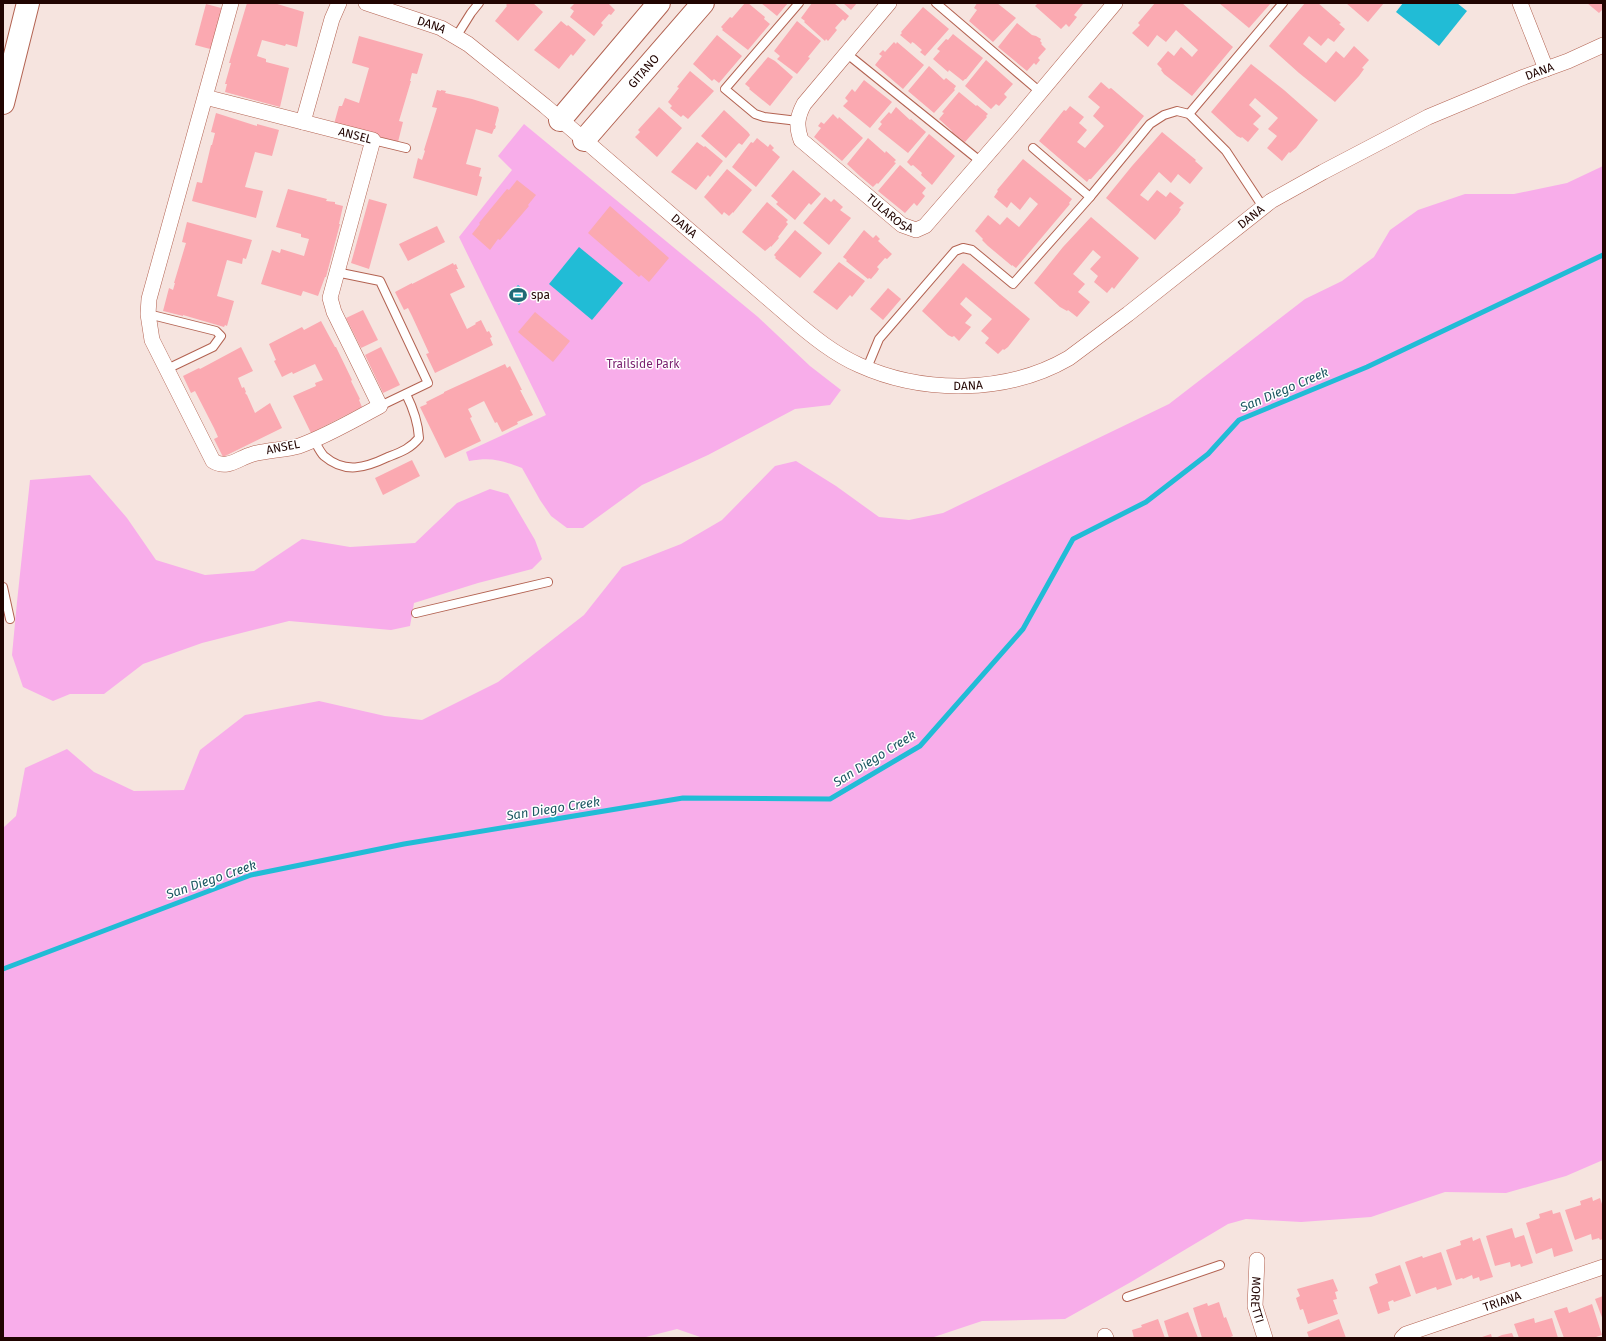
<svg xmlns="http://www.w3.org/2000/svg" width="1606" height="1341" font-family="'Fira Sans',sans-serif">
  <rect width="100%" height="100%" fill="#f6e4df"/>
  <g fill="#f8adea">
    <path d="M524,124l234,193 52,49 31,24 -11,15 -35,4 -87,46 -66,30 -59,43h-16l-16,-12 -11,-16 -18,-32c-22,-8 -30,-11 -53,-7l-3,-9 80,-37 -87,-178 53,-67 -14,-14z"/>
    <path d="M1603,166v994l-37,16 -60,17 -61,-1 -74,25 -70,5 -55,-3 -18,5 -97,58 -66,37 -83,2 -51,17h-228l-26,-9 -35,9h-639v-510l13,-12 9,-48 42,-19 27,23 40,19 50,-1 16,-40 45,-35 74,-14 66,15 37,4 76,-38 86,-67 38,-48 59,-23 41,-24 53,-54 21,-5 40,25 43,31 30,3 34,-7 226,-109 136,-105 37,-18 32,-24 16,-27 28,-20 47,-16h49l53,-11z"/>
    <path d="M90,475l37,43 29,42 49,15 49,-4 48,-32 48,8 65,-4 42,-40 33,-14 18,5 27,46 7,19 -10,10 -54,14 -64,20 -4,23 -19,4 -102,-9 -87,22 -59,21 -39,30h-34l-17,7 -30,-14 -11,-32 5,-53 13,-122z"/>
  </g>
  <g fill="#21bcd6">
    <path d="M1403,3h54l10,8 -28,35 -43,-34z"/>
    <path d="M579,247l44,36 -31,37 -43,-36z"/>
    <path d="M518,285l11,9 -10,11 -11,-9z"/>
  </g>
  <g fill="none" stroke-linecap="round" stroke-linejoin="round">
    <path stroke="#21bcd6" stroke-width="5" d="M3,969l248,-94 153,-31 279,-46 147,1 90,-53 103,-117 50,-90 73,-37 62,-48 31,-34 128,-53 236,-112"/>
  </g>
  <g fill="#fba9b1">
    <path d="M247,3h27l30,9 -7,35 -11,-3 -1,2 -23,-6 -5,16 9,3v3l23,6 -9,39 -55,-15 2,-8h-2l6,-21h-2z"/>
    <path d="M508,3h25l10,9 -25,29 -23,-20 12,-15 -1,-1z"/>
    <path d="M575,3h33l7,7 -4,5 -2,-1 -8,9 2,2 -9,11 -24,-19 4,-6 -4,-3z"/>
    <path d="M745,3h3l17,14 -1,2 6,5 -22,26 -26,-20 1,-1 -2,-2 9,-10 2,1z"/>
    <path d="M761,3h27l-11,13z"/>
    <path d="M812,3h22l15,13 -4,5 -2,-2 -8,9 2,2 -9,11 -2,-2 -1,2 -21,-19 1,-1 -4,-3z"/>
    <path d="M843,3h14l-6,7z"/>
    <path d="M977,3h20l19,15 -23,24 -24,-21 8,-11 -3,-2z"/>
    <path d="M1038,3h43l2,1 -9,11 3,2 -8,10 -3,-3 -5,5 -26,-23z"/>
    <path d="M1155,3h27l51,44 -41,49 -28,-22 -3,-4 1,-1 -5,-5 11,-13 6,5 7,-9 11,10 6,-7 -22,-20 -10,12 -9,-7 -9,12 -16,-14 8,-8 -2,-2z"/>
    <path d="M1219,3h52l-22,25z"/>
    <path d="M1305,3h13l23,20 -2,1 6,5 -11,13 -6,-4 -7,8 -12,-10 -6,8 23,19 10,-12 8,7 10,-12 15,14 -7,8 2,1 -5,7 -24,26 -36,-29 -30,-27z"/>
    <path d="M1346,3h38l-16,19z"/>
    <path d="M1587,3h16v6l-4,4z"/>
    <path d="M206,4l19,5 -11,41 -19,-5z"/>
    <path d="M923,7l26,22 -24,27 -5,-4 2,-2 -8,-7 -2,-1 -1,2 -11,-9 2,-2 -1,-1z"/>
    <path d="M561,21l6,5 1,-1 18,15 -13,16 -2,-2 -12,15 -25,-19z"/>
    <path d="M797,21l24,20 -13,16 2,1 -13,16 -20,-15 3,-3 -6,-5z"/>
    <path d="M1017,23l15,12 4,1 5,3 -1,2 2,2 -1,1 5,5 -8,9 2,2 -4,5 -2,-2 -7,8 -29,-24z"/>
    <path d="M953,34l30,24 -17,21h-1l-2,2 -14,-11 -1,2 -15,-13 7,-8 -3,-2 9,-10 2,1z"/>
    <path d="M717,35l25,21 -23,27 -5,-4 -2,2 -19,-17z"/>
    <path d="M359,36l64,18 -6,20 -5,-1 -2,8h1l-12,40 4,1 -5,20 -64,-18 5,-18h3l3,-8 14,5 10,-35 -17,-5z"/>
    <path d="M894,42l2,2 1,-2 27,23 -21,24 -28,-24 7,-9 -3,-2 4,-4 2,2z"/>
    <path d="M768,57l7,4 18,16 -23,29 -21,-17 1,-1 -5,-4z"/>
    <path d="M986,60l27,24 -9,10 3,3 -8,9 -3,-2 -5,5 -26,-23z"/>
    <path d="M1251,64l33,26 34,30 -22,28 -6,5 -1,-1 -7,9 -15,-13 10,-12 -9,-7 10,-11 -23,-20 -6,7 12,11 -8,8 6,5 -11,13 -6,-5 -1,1 -4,-2 -26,-24z"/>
    <path d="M929,66l15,14 2,-2 10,8 -2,3 1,1 -21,23 -26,-22z"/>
    <path d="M690,71l24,20 -26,28 -5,-4 -2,2 -11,-9 2,-2 -4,-4 11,-14 -2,-1z"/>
    <path d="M864,80l28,22 -22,26 -27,-22 5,-5 -3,-3 7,-9 3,3z"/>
    <path d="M1101,82l8,7 2,-1 33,28 -29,36 -24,27h-2l-2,3 -48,-41 25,-31 2,1 4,-5 14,11 -5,6 8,7 -10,12 8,6 19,-22 -11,-10 7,-9 -12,-10z"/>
    <path d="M437,90l4,1v-1l5,1 -1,2 27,6 26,8 1,3 -4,15 1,1 -1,3h-1l-2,5 -16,-5 -10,35 15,4 -2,8 3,1 -5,19 -64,-18 5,-20 4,2 3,-9 -1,-1 13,-42 -5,-1z"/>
    <path d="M959,92l17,14 1,-1 11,9 -2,2 1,1 -22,25 -13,-10v-1l-13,-12 5,-6 -2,-1z"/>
    <path d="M659,107l23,21 -25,29 -22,-20 5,-5 -2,-2z"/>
    <path d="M896,107l14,13 1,-1 15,13 -18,21 -30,-24 4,-5 -2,-2 9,-10 2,2z"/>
    <path d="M724,110l24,22 2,3 -8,10 -3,-2 -2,2 -11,13 -25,-22z"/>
    <path d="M216,113l41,13v-2l22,6 -7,26 -17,-4 -10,35 18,4 -7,27 -64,-17 5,-19 5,1 9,-38h1l3,-12 -4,-1z"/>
    <path d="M833,114l5,5 1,-2 24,21 -21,23 -28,-24 7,-9 -3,-2 3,-4 3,2z"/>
    <path d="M1162,132l34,28 -1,1 8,7 -13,16 -12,-10 -7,9 -12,-11 -19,23 8,6 9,-11 9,7 4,-5 14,11 -5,5 2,1 -3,5 -23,26 -49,-42 26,-32z"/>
    <path d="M929,134l26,22 -23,29 -11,-10 1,-2 -9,-8 -2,1 -4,-4z"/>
    <path d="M757,138l11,9 2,-3 4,4 -2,2 8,7 -24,30 -24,-20 19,-25 2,1z"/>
    <path d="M868,138l17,15 1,-2 10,9 -2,2 2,1 -18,21 -1,-1 -4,4 -12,-10 -14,-13z"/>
    <path d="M697,142l7,5 1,-1 18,15 -13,16 -2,-2 -12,15 -25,-18z"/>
    <path d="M1023,159l49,40 -3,4 1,1 -54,64 -4,-3v1l-24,-20 -6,-6 1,-1 -8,-8 13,-16 12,10 7,-8 12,10 19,-23 -8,-7 -10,13 -9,-8 -4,6 -13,-11 4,-6 -1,-1z"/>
    <path d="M900,165l26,23 -4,5 3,3 -8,10 -3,-3 -9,10 -27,-22z"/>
    <path d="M727,169l25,21 -19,23v-1l-4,4 -5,-4 -2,3 -18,-18z"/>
    <path d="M793,170l28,24 -10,11 -2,-2 -14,17 -19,-16 2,-2 -7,-6z"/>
    <path d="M517,180l19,15 -8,10 1,1 -29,34 -2,-1 -8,11 -18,-16 8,-10 -1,-1 28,-34 2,1z"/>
    <path d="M288,189l39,10 -1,2 9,1v2l8,2 -4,18h1l-14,53h-1l-7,19 -15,-5 -2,5 -40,-12 11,-34 8,3 1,-4 23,7 5,-17 -8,-2v-3l-25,-7z"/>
    <path d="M825,197l6,5 3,-3 9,8 -3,3 11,8 -22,27 -26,-22z"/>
    <path d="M369,199l18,5 -18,65 -18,-6z"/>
    <path d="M767,202l21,18 -2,2 2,2 -10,13 1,1 -8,9v-1l-6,5 -23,-19z"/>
    <path d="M610,206l59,52 -20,24 -8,-7 -2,2 -51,-44z"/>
    <path d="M1091,217l48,41 -22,27 -3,4 -2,-2 -5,6 -13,-11 4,-6 -8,-7 11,-12 -8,-7 -20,24 12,10 -7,8 12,10 -13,15 -9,-7 -1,1 -7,-4 -26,-24 29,-36z"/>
    <path d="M187,222l65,18 -6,19 -3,-1 -1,6 -15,-4 -10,36 17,5 -7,25 -2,-1 -1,2 -41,-12v1l-20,-5 6,-23 4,2 2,-7h-1l12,-40 -4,-1z"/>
    <path d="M437,226l8,16 -37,19 -9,-17z"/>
    <path d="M795,230l27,23 -22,25 -25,-20 1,-1 -2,-2z"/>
    <path d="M864,230l9,8 3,-3 4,4 -2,2 14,13 -5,5 -2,-1 -8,9 2,2 -2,3 -6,7 -2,-1 -1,1 -22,-18 1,-1 -4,-3z"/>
    <path d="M839,262l26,19 -13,16 -2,-2 -13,15 -24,-18z"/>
    <path d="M453,263l1,2 2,-1 2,5h-2l9,18 -15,7 17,35 9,-5 -1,-1 6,-3 6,12 2,-1 3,6 -2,1 3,7 -58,28 -9,-19 3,-1 -17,-37 -4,-8 -4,2 -9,-18 17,-9v1z"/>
    <path d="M963,263l67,56 -22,28 -4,3 -1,-1 -5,5 -13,-11 4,-5 -8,-7 11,-12 -26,-22 -6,7 12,11 -7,8 6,4 -12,14 -5,-5 -2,1 -4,-2 -26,-24z"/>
    <path d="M888,288l13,11 -18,21 -13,-11z"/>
    <path d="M363,310l15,30 -17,8 -15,-30z"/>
    <path d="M535,312l35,29 -17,21 -35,-30z"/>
    <path d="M321,321l14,26h1l16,33 -1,1 9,18 -1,1 3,7 -51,26 -18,-37 23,-10 -1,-3 8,-3 -8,-16 -22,10 -1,-2 -10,5 -8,-16 2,-1 -7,-16 33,-17 2,3z"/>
    <path d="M241,347l12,24 -15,7 4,10 2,-1 2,5 -1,1 2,2 8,18 15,-10 12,25 -59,29 -9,-18 4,-2 -4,-9 -19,-37 -4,2 -8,-17 16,-8 1,1z"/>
    <path d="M381,347l19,38 -17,8 -18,-38z"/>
    <path d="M505,364l2,4 3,-2 12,24h-2l13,25 -16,7 1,2 -16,8 -5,-10 -2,1 -11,-22 -16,8 4,8 -2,1 11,23 -36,17 -25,-51 7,-3 -1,-2 18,-9v-1z"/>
    <path d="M412,460l8,16 -37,19 -8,-17z"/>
    <path d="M1592,1197l1,4 7,-3 3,9v32l-3,1 -1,-2 -7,2 -1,-6 -16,6 -10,-30 16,-5 -1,-4z"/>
    <path d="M1552,1210l1,4 7,-2 13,39 -19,6 -2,-9 -16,6 -10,-31 14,-5 -1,-4z"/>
    <path d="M1512,1228l3,10 9,-3 9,28 -12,4 -1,-3 -9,3 -1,-5 -15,4 -9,-30z"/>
    <path d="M1472,1237l1,4 7,-3 13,39 -13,4 -1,-4 -6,2 -1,-4 -9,4 -1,-1 -6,2 -10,-30 15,-5 -1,-4z"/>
    <path d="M1441,1252l11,33 -15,5 -1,-3 -20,7 -11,-32 17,-6 1,2z"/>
    <path d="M1400,1265l11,31 -17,6 -1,-2 -5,2 2,8 -12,4 -9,-27 9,-4 -3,-9z"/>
    <path d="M1333,1279l5,12 -3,1 2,7 -4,1 5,14 -30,10 -5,-15 -3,1 -4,-12 4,-2 -3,-7z"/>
    <path d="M1603,1296v24l-8,-21z"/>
    <path d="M1219,1302l5,16 2,-1 7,19 -5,2h-26l-9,-30 14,-5 1,3z"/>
    <path d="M1592,1304l10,31 -9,3 -20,-1 -9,1 -10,-27 13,-4 2,6z"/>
    <path d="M1188,1312l10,26h-29l-5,-17z"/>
    <path d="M1534,1318l1,5 17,-5 6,20h-39l-5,-14z"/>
    <path d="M1158,1319l7,19h-31l-2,-8 10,-3 -1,-2z"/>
    <path d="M1339,1319l7,19h-37l-2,-6z"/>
    <path d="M1512,1333l2,5h-19l7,-3z"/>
    <path d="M1491,1334l1,4h-13z"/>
  </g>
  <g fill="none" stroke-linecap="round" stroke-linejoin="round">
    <g stroke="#b36352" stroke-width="10">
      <g id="lane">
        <path d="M936,3l103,88"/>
        <path d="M456,37l15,-24 8,-10"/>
        <path d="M846,53l134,108"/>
        <path d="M1189,114l94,-111"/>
        <path d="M798,121l-34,-4 -9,-3 -30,-25 74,-86"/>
        <path d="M373,140l33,8"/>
        <path d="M1033,148l57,49 60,-73 14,-9 13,-4 12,3 37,37 37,56"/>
        <path d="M336,272l44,9 48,102 -48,23"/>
        <path d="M148,314l68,17 5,5 -8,11 -46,22"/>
        <path d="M867,368l12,-29 76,-88 8,-3 9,2 41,34 77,-87"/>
        <path d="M314,440c3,5 6,12 10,16 21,18 41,12 64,1 13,-5 22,-8 31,-19 -1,-17 -6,-30 -13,-44"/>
        <path d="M3,587l7,32"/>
        <path d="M416,613l132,-31"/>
        <path d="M1127,1297l93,-32"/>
      </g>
    </g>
    <g stroke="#b36352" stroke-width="16">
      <g id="street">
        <path id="s1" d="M366,3l75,25 27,16 77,62 246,212c21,18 43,36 68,47 64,29 148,29 210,-7l59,-44 143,-113 52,-29 105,-55 96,-40 44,-16 35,-16"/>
        <path id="s2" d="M889,3l-85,101c-7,13 -8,22 -3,36l101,85 14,5 9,-4 86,-99 104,-124"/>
        <path d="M1520,3l26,66"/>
        <path id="s3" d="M205,97l168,43 -43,158 4,14 46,94c-26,14 -53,30 -81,40 -14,4 -31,4 -46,8 -15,4 -25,16 -40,7l-61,-121 -4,-26 1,-15 82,-296"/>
        <path d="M303,122l29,-103 7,-16"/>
        <path id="s4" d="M1257,1260l-2,46 10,32"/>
        <path d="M1105,1336l1,2"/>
        <path id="s5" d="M1402,1338l4,-4 197,-67"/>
      </g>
    </g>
    <g stroke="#b36352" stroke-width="24">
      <g id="secondary">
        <path d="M560,120l99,-117"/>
        <path id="s6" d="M584,140l119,-137"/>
      </g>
    </g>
    <g stroke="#b36352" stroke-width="24">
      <path id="highway" d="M3,103l25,-100"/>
    </g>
    <use href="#lane" stroke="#fff" stroke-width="8"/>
    <use href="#street" stroke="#fff" stroke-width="15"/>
    <use href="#secondary" stroke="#fff" stroke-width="22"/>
    <use href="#highway" stroke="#fff" stroke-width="22"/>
  </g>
  <defs>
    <g id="stadium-bare" transform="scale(1.38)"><path d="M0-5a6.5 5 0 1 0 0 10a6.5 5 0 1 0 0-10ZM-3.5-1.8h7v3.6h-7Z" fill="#216976" stroke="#fff" stroke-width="2.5" paint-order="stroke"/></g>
  </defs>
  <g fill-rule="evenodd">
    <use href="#stadium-bare" x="518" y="295"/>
  </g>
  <g text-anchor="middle" stroke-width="3" stroke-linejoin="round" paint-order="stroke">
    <g font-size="12" fill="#210401" stroke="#fff">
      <text dy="4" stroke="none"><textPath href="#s1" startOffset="69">DANA</textPath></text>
      <text dy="4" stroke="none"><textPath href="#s6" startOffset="91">GITANO</textPath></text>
      <text dy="4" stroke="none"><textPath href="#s1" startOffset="1389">DANA</textPath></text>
      <text dy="4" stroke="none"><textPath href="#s3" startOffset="155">ANSEL</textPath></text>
      <text dy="4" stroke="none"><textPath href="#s2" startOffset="285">TULAROSA</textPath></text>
      <text dy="4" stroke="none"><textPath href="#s1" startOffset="1065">DANA</textPath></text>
      <text dy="4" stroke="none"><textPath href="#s1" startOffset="393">DANA</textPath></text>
      <text dy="4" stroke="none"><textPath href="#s1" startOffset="729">DANA</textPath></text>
      <text transform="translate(283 447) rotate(-11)" y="4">ANSEL</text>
      <text dy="4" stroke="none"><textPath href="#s4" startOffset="40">MORETTI</textPath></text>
      <text dy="4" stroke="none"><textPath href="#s5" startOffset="107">TRIANA</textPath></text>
    </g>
    <g font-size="12" fill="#210401" stroke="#fff" text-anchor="start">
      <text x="531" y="299">spa</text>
    </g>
    <g font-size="12" fill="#7b2371" stroke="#fff">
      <text x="643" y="368">Trailside Park</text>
    </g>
    <g font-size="13" font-style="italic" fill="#1e5863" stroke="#fff">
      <text transform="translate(1284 389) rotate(-23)" y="5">San Diego Creek</text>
      <text transform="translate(874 758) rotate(-32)" y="5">San Diego Creek</text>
      <text transform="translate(553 808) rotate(-9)" y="5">San Diego Creek</text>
      <text transform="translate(211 879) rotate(-19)" y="5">San Diego Creek</text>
    </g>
  </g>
  <rect width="1606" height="1341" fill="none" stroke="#210401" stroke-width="8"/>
</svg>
